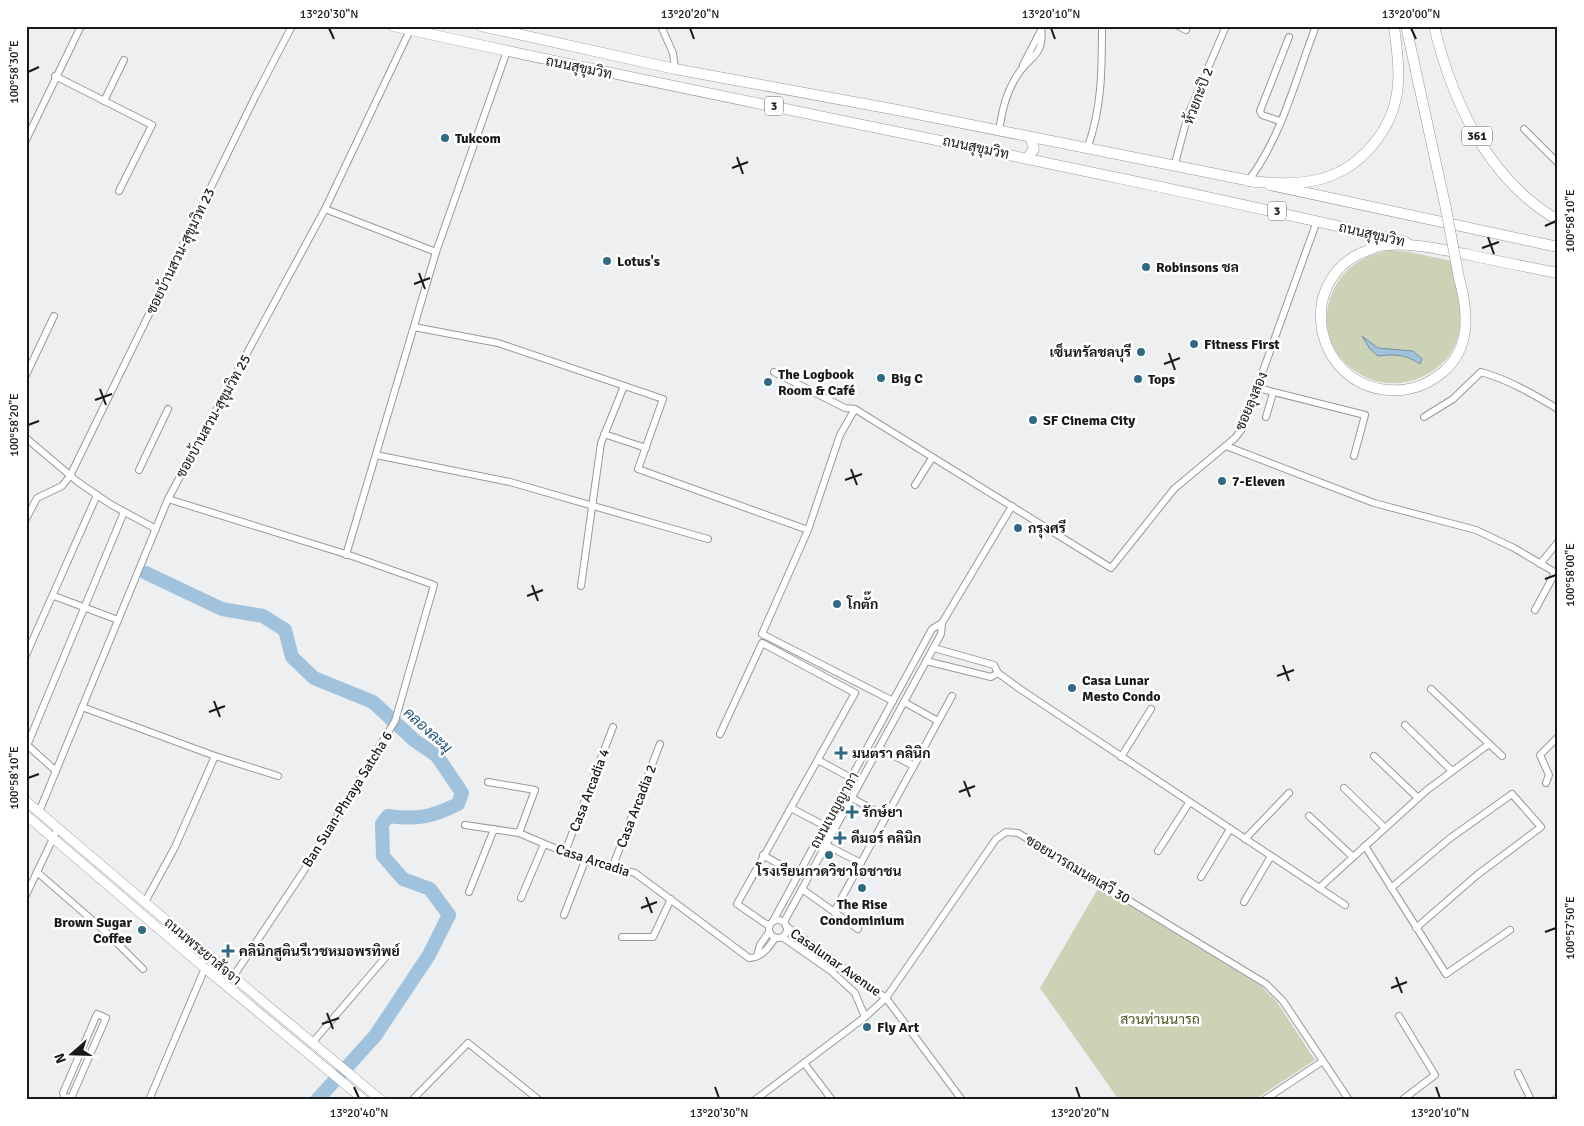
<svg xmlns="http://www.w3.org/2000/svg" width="1584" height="1126" font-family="Signika,Sarabun,sans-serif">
  <rect width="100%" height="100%" fill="#eeeff1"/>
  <g fill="#cbd2b5">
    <path d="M1391,250l18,2 43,9c4,23 12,49 7,72 -3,16 -14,30 -28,39 -58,37 -130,-24 -95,-87 12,-21 32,-31 55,-35z"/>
    <path d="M1099,887l162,99 16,16 38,58 -61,40h-135l-79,-112z"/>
  </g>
  <path fill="#a1c2dc" stroke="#788fa2" d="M1362,336l16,12 35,3 9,8 -2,5c-15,-10 -25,-10 -42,-8l-8,-7z"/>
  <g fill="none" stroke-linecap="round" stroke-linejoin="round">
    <path stroke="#a1c2dc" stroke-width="14" d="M146,573l76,36 41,7 22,14 7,27 22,21 59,24 41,38 23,16 25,37 -4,11c-26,13 -41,16 -70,12l-6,8 1,32 20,23 27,10 19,26 -20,40 -54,81 -58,64"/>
    <g stroke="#98999b" stroke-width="8">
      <g id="minor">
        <path d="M661,26l12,27 2,16"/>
        <path d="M1178,26l8,4"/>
        <path d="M1023,65l17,-33"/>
        <path d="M55,76l97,49 -33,66"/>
        <path d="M104,101l20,-41"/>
        <path d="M1280,121l-18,-6 -2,-4 29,-74"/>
        <path d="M1524,129l34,34"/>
        <path d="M999,131c3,-19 6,-35 16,-52 13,-25 30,-19 26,-53"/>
        <path d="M26,140l55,-114"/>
        <path d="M1087,149c15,-40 15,-80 15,-123"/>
        <path d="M1174,167l14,-52 38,-89"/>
        <path d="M1248,181c34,-44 48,-104 68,-155"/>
        <path d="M325,209l111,43"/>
        <path d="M414,327l84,16 165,56 -25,70 170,61"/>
        <path d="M774,372l71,36 10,1 256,159 63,-79 61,-51 7,-9 75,-208"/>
        <path d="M26,375l28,-59"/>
        <path d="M1258,388l107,27 -11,41"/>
        <path d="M855,409l-15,26 -32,95 -46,104 131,67"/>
        <path d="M1266,417l7,-24"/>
        <path d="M1424,417l29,-18 28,-27c28,8 52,22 77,37"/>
        <path d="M604,434l42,14"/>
        <path d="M26,438l52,44 32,22 46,25"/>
        <path d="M1226,446l148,57 102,27 38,18 44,26"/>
        <path d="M376,455l134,27 198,57"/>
        <path d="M139,470l29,-61"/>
        <path d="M915,485l17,-27"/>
        <path d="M168,499l184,57 82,29 -39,136 -90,148 -72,108"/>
        <path d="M26,519l11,-21 25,-12 8,-10 186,-381 36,-69"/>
        <path d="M346,555l90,-303 71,-201"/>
        <path d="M1540,564l18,-22"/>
        <path d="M581,586l20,-143 23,-57"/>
        <path d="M54,596l64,24"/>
        <path d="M1535,610l20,-37"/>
        <path d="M934,648l60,17 4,8 22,16 325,216"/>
        <path d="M26,655l71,-160"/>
        <path d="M926,661l65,16 7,-4"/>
        <path d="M1431,689l71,67"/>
        <path d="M904,702l34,19"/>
        <path d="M82,707l133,49 63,20"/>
        <path d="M1405,725l47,46"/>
        <path d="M720,734l42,-91 93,50 -118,211 32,22"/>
        <path d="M26,744l30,27"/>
        <path d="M26,748l98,-236"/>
        <path d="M879,748l35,18"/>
        <path d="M1374,756l44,42"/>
        <path d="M1121,757l30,-48"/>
        <path d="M818,760l33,18"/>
        <path d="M488,782l47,8 -16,43"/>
        <path d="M1546,783l3,-8 -9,-20 18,-18"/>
        <path d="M1344,788l41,40"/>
        <path d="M852,798l34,19"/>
        <path d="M791,808l34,18"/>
        <path d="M39,812l129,-313 157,-290 85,-179"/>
        <path d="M1309,816l44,41"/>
        <path d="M465,825l54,8 66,28 50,12 114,85c13,0 20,-11 26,-20"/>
        <path d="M1245,839l44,-46"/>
        <path d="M826,845l35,18"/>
        <path d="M1365,846l81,128 64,-44"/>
        <path d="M1158,851l31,-48"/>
        <path d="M565,852l48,-125"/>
        <path d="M763,855l35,20"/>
        <path d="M612,868l48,-124"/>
        <path d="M37,872l70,61 36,36"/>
        <path d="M1201,877l29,-48"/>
        <path d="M1319,888l108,-98 62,-46"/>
        <path d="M1391,888l58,-49 63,-45 29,33 -64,48 -61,53"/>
        <path d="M802,889l56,40"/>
        <path d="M469,892l25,-63"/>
        <path d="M26,895l32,-67"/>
        <path d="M521,898l23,-54"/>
        <path d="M145,902l30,-55 40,-91"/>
        <path d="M1244,902l27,-46"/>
        <path d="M834,912l118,-216"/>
        <path d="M564,915l21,-54"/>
        <circle cx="778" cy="929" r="9"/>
        <path d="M773,921l159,-292 10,-6"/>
        <path d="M784,922l157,-288 1,-11 70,-117"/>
        <path d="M786,926l100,72 76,102"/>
        <path d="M622,937h31l18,-38"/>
        <path d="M782,937l49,34 24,22 10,24"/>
        <path d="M757,956l3,-11 9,-13"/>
        <path d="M1399,1016l36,59 -33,25"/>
        <path d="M312,1043l78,-91"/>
        <path d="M804,1063l28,37"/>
        <path d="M1518,1073l13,27"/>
        <path d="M65,1100l-2,-7 34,-79 9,4 -34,78 -6,2"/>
        <path d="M149,1100l56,-132"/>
        <path d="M412,1100l56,-57 71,57"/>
        <path d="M755,1100l110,-83 21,-19 110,-159 10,-7 12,1 248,151 17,17 66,99"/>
        <path d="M1264,1100l59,-39"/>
        <path d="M1554,1100l4,-2"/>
      </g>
    </g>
    <g stroke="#98999b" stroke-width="10">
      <g id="secondary">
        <path d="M26,801l174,148 181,151"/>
        <path d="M26,815l168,144 170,141"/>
      </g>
    </g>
    <g stroke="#98999b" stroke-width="11">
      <g id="primary">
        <path d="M393,26c337,75 677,137 1013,216"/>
        <path d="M481,26l194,43 217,40 364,73"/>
        <path d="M1027,158l7,-9 -4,-12"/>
        <path d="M1270,185l288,62"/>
      </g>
    </g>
    <g stroke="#98999b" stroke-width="11">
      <g id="trunk">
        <path d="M1406,26l40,183"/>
        <path d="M1434,26c18,75 54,154 124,194"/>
        <path d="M1248,181c23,2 46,4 69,-1 44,-10 78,-52 81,-96 2,-19 -2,-39 -4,-58"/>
        <path d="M1459,278c9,33 13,69 -16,94 -17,14 -34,20 -55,18 -73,-6 -93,-106 -27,-137 8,-3 17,-8 26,-8 26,-2 52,4 78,9 31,7 62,13 93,19"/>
      </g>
    </g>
    <use href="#minor" stroke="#fff" stroke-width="6"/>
    <use href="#secondary" stroke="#fff" stroke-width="9"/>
    <use href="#primary" stroke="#fff" stroke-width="10"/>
    <use href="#trunk" stroke="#fff" stroke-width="10"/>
    <g stroke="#98999b" stroke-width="11" stroke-linecap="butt">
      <path id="trunk-bridge" d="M1446,209l13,69"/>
    </g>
    <use href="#trunk-bridge" stroke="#fff" stroke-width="10"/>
  </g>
  <path fill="none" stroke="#181919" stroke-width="2" d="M329,28l5,11M690,28l4,11M1051,28l4,11M1411,28l5,11M28,72l11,-5M737,157l6,17M732,168l16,-6M1545,226l11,-5M1488,237l6,17M1482,248l17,-6M419,273l6,16M414,284l16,-6M1169,353l6,17M1164,364l16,-6M100,389l6,16M95,400l17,-6M28,425l11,-4M851,469l6,16M845,480l17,-6M1545,579l11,-4M532,585l6,16M527,596l16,-6M1283,665l6,16M1277,676l17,-6M214,701l6,16M209,712l16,-6M28,778l11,-4M964,781l6,16M959,792l16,-6M646,897l6,16M641,908l16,-6M1545,932l11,-4M1396,977l6,16M1391,988l16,-6M327,1013l6,16M322,1024l17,-6M354,1087l5,11M715,1087l4,11M1076,1087l4,11M1436,1087l4,11"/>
  <g fill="#306983" stroke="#fff" stroke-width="2">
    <circle cx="445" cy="138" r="5"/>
    <circle cx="607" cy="261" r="5"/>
    <circle cx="1146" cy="267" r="5"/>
    <circle cx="1194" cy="344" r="5"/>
    <circle cx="1141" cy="352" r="5"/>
    <circle cx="881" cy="378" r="5"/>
    <circle cx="1138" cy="379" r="5"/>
    <circle cx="768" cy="382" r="5"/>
    <circle cx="1033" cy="420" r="5"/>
    <circle cx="1222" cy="481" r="5"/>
    <circle cx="1018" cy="528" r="5"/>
    <circle cx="837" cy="604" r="5"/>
    <circle cx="1072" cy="688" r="5"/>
    <path d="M838.5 745.5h5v5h5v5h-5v5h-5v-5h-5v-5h5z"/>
    <path d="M849.5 804.5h5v5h5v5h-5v5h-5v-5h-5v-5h5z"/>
    <path d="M837.5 830.5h5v5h5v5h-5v5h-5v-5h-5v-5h5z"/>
    <circle cx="829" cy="855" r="5"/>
    <circle cx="862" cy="888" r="5"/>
    <circle cx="142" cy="930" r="5"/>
    <path d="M225.5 943.5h5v5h5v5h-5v5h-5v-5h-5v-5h5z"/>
    <circle cx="867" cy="1027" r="5"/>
  </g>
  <g text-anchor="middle" stroke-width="5" stroke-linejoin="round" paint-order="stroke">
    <g fill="#fff" stroke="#5d5e5e" stroke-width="1">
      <rect x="765" y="96.5" width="18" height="19" rx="4"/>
      <rect x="1462" y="126.5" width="30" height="19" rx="4"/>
      <rect x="1268" y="201.5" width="18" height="19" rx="4"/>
    </g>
    <g font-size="12" font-weight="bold" fill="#181919">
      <text x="774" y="110">3</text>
      <text x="1477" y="140">361</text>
      <text x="1277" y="215">3</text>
    </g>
    <g font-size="14" fill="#181919" stroke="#fff">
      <text transform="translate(579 67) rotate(12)" y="5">ถนนสุขุมวิท</text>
      <text transform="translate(1198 96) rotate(-69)" y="5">ห้วยกะปิ 2</text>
      <text transform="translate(976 147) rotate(12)" y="5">ถนนสุขุมวิท</text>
      <text transform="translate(1372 234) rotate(13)" y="5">ถนนสุขุมวิท</text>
      <text transform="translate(180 251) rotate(-64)" y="5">ซอยบ้านสวน-สุขุมวิท 23</text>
      <text transform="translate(1251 401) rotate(-67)" y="5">ซอยลุงสอง</text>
      <text transform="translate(213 416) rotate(-61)" y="5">ซอยบ้านสวน-สุขุมวิท 25</text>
      <text transform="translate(589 790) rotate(-69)" y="5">Casa Arcadia 4</text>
      <text transform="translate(347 799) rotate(-58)" y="5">Ban Suan-Phraya Satcha 6</text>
      <text transform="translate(636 806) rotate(-69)" y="5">Casa Arcadia 2</text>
      <text transform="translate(834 810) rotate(-61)" y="5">ถนนเบญญาภา</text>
      <text transform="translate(593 860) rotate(18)" y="5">Casa Arcadia</text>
      <text transform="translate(1078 869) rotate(31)" y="5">ซอยนารถมนตเสวี 30</text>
      <text transform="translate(203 951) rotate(40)" y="5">ถนนพระยาสัจจา</text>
      <text transform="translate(836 962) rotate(35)" y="5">Casalunar Avenue</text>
    </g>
    <g font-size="14" font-weight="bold" fill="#181919" stroke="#fff" text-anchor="start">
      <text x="455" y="143">Tukcom</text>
      <text x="617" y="266">Lotus's</text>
      <text x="1156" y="272">Robinsons ชล</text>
      <text x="1204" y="349">Fitness First</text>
      <text x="1131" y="357" text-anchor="end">เซ็นทรัลชลบุรี</text>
      <text x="778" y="379">The Logbook<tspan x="778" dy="16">Room &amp; Café</tspan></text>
      <text x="891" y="383">Big C</text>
      <text x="1148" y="384">Tops</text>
      <text x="1043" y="425">SF Cinema City</text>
      <text x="1232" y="486">7-Eleven</text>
      <text x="1028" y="533">กรุงศรี</text>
      <text x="847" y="609">โกตั๊ก</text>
      <text x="1082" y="685">Casa Lunar<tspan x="1082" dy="16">Mesto Condo</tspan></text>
      <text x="852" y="758">มนตรา คลินิก</text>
      <text x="862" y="817">รักษ์ยา</text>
      <text x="851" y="843">ดีมอร์ คลินิก</text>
      <text x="829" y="876" text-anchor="middle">โรงเรียนกวดวิชาใอชาชน</text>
      <text x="862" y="909" text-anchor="middle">The Rise<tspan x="862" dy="16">Condominium</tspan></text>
      <text x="132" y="927" text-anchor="end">Brown Sugar<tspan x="132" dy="16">Coffee</tspan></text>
      <text x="239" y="956">คลินิกสูตินรีเวชหมอพรทิพย์</text>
      <text x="877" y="1032">Fly Art</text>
    </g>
    <g font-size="14" fill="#4d571e" stroke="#fff">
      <text x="1160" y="1024">สวนท่านนารถ</text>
    </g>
    <g font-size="15" font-style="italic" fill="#1e5377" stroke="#fff">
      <text transform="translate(428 730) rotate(42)" y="5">คลองละมุ</text>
    </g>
  </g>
  <rect width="1584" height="1126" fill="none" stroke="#ffffff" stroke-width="55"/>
  <g transform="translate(72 1054) rotate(250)" stroke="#ffffff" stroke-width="4" paint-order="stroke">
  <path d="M0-4L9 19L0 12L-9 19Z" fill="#181919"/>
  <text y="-8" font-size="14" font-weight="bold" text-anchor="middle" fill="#181919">N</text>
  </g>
  <rect x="28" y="28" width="1528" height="1070" fill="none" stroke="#181919" stroke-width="2"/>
  <g font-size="12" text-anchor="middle" fill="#181919">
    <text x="329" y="18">13°20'30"N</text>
    <text x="690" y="18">13°20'20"N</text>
    <text x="1051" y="18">13°20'10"N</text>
    <text x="1411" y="18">13°20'00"N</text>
    <text transform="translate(14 72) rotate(-90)" y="4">100°58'30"E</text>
    <text transform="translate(1570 221) rotate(-90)" y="4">100°58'10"E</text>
    <text transform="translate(14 425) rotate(-90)" y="4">100°58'20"E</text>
    <text transform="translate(1570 575) rotate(-90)" y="4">100°58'00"E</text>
    <text transform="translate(14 778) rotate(-90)" y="4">100°58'10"E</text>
    <text transform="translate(1570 928) rotate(-90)" y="4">100°57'50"E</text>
    <text x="359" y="1117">13°20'40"N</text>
    <text x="719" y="1117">13°20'30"N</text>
    <text x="1080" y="1117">13°20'20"N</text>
    <text x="1440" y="1117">13°20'10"N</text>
  </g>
</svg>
